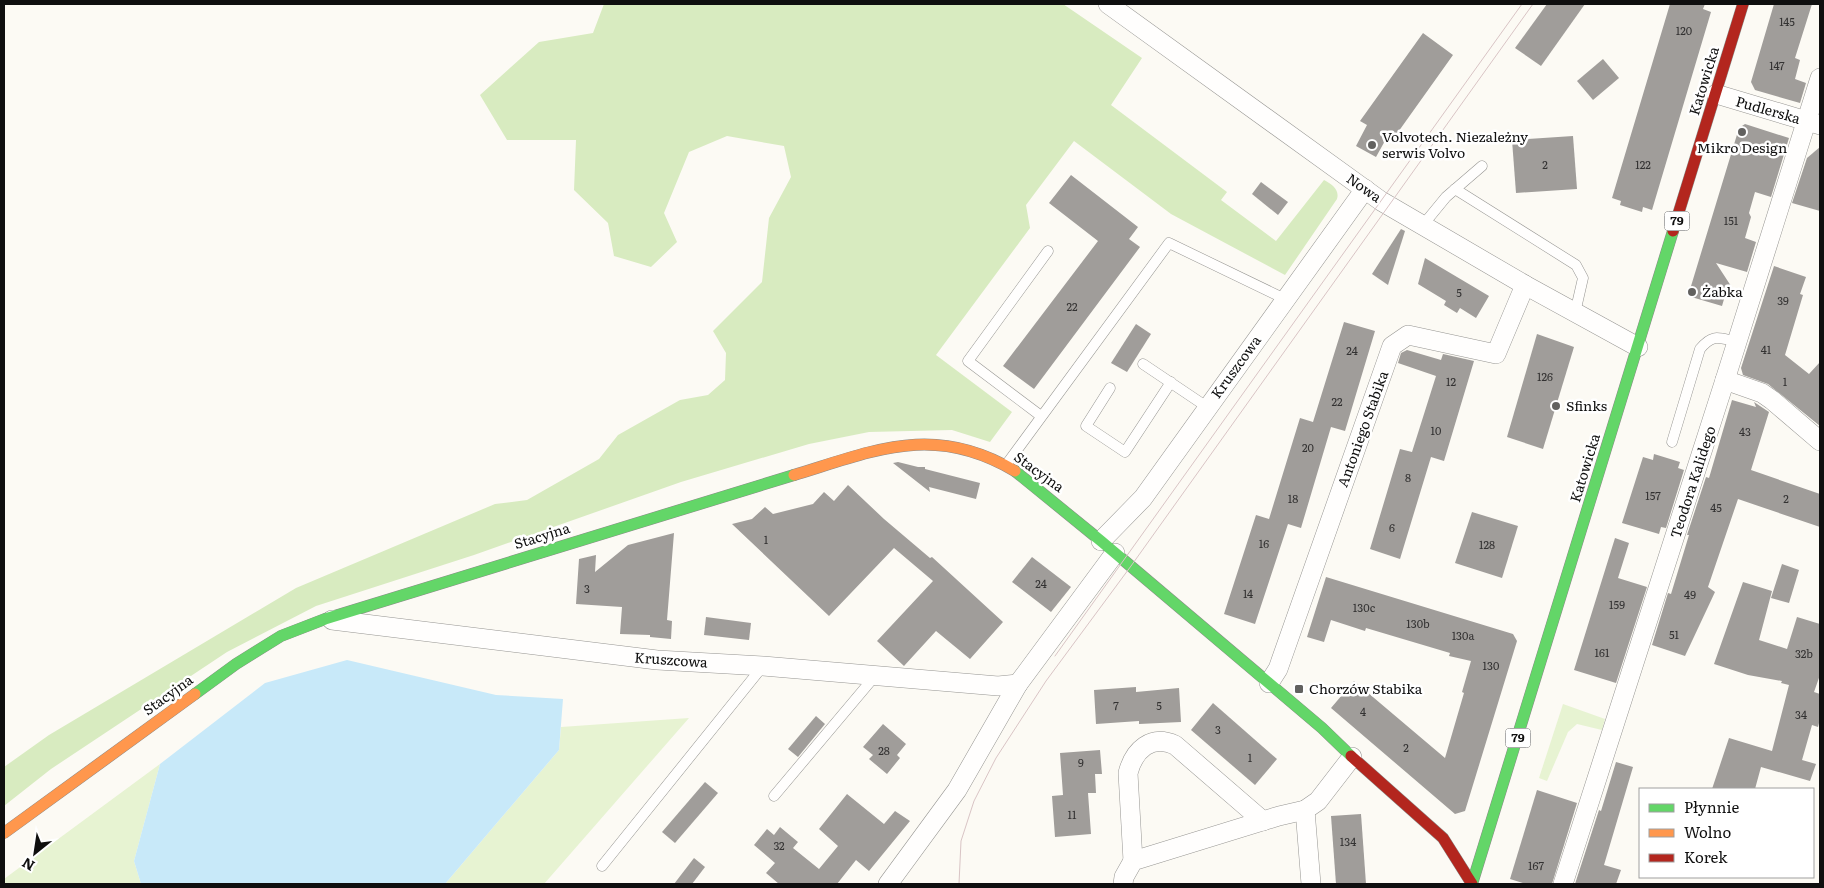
<svg xmlns="http://www.w3.org/2000/svg" width="1824" height="888" font-family="Literata,serif">
  <rect width="100%" height="100%" fill="#fcfaf4"/>
  <g fill="#e7f3d2">
    <path d="M1563,704l42,15 -3,11 -25,-6 -9,8 -21,49 -8,-3z"/>
    <path d="M689,718l-145,166h-99l114,-134 2,-23z"/>
    <path d="M160,764l-26,97 7,23h-137v-5z"/>
  </g>
  <path fill="#d8ebc0" d="M604,4h459l79,54 -31,47 116,87 -6,8 55,41 48,-61c7,4 16,9 13,19l-52,76 -114,-61 -97,-73 -48,64 4,23 -94,127 76,57 -22,30 -38,-12 -83,2 -60,12 -128,38 -207,73 -158,51 -89,46 -176,117 -47,37v-39l45,-32 247,-147 199,-84 32,-4 72,-41 19,-24 62,-35 28,-5 17,-15 1,-27 -13,-22 49,-49 7,-64 22,-41 -7,-31 -57,-10 -38,16 -25,61 13,29 -26,25 -37,-11 -6,-33 -34,-33 2,-50h-69l-27,-45 59,-53 54,-9z"/>
  <path fill="#c8e9f9" d="M347,660l149,35 67,4 -4,51 -114,134h-304l-7,-23 26,-97 105,-81z"/>
  <g fill="#a09d9a">
    <path d="M1547,4h38l-44,62 -26,-18z"/>
    <path d="M1670,4h35l-2,5 8,3 -59,198 -9,-3 -1,5 -22,-7 1,-4 -9,-3z"/>
    <path d="M1774,4h38l-17,54 5,2 -5,19 11,4 -6,20 -45,-13 -4,-8z"/>
    <path d="M1423,33l30,22 -62,87 -5,-3 -10,18 -20,-11 11,-21 -7,-4z"/>
    <path d="M1603,59l16,19 -26,22 -16,-19z"/>
    <path d="M1745,124l44,14 -18,59 -16,-5 -6,21 2,4 -6,21 11,4 -9,30 -31,-9 15,23 -4,3 -5,17 -34,-10 51,-168z"/>
    <path d="M1573,136l4,53 -61,4 -4,-53z"/>
    <path d="M1820,147v64l-28,-8 15,-45z"/>
    <path d="M1071,175l67,52 -9,12 11,8 -106,142 -31,-23 95,-125 -49,-38z"/>
    <path d="M1261,182l27,20 -10,13 -26,-21z"/>
    <path d="M1401,229l4,2 -17,54 -16,-11z"/>
    <path d="M1425,258l64,38 -13,22 -16,-10 -3,5 -13,-8 2,-4 -28,-17z"/>
    <path d="M1774,266l32,11 -6,17 3,1 -18,60 24,19 11,-12v64l-52,-42 -25,-9 -2,-7z"/>
    <path d="M1344,322l31,9 -30,100 -14,-4 -30,101 -13,-4 -33,100 -31,-10 32,-99 13,4 31,-101 13,4z"/>
    <path d="M1136,324l15,10 -24,38 -16,-9z"/>
    <path d="M1537,334l37,13 -31,102 -36,-12z"/>
    <path d="M1407,350l34,10 2,-6 31,7 -30,100 -13,-4 -31,102 -30,-10 30,-100 12,3 24,-76 -38,-13 3,-10z"/>
    <path d="M1732,400l24,7 -2,-5 15,10 -18,58 69,24v33l-82,-28 -30,88 7,5 -30,64 -33,-11 16,-52 3,1 18,-59h-2l19,-58 3,1z"/>
    <path d="M1654,454l26,8 -2,6 6,2 -18,58 -5,-1 -2,7 -37,-11 21,-66 10,3z"/>
    <path d="M898,462l20,5h7v2l55,14 -4,16 -47,-12 1,5 -37,-29z"/>
    <path d="M848,485l36,34 46,39 2,-1 71,65 -33,37 -34,-28 -32,35 -27,-25 56,-60 -39,-33 -65,68 -97,-92 20,-5 13,-12 8,7 40,-10 11,-12 10,9z"/>
    <path d="M1472,512l46,14 -16,52 -47,-15z"/>
    <path d="M674,533l-7,87 5,1 -1,18 -21,-2v-2l-30,-1 2,-27 -46,-3 3,-45 17,-4 -1,17 33,-27z"/>
    <path d="M1615,538l14,5 -11,35 29,9 -31,96 -42,-13z"/>
    <path d="M1032,557l39,30 -20,25 -39,-30z"/>
    <path d="M1782,564l17,6 -10,33 -18,-5z"/>
    <path d="M1326,577l187,57 4,7 -52,170 -10,3 -124,-106 23,-27 91,77 19,-65 -2,-1 9,-31 -22,-5 1,-3 -84,-25 -1,3 -34,-11 -7,22 -17,-5z"/>
    <path d="M1743,582l29,9 -13,49 28,9 10,-32 23,7v51l-6,17 6,2v25l-2,8 -6,-2 -10,35 14,4 -6,17 -49,-14 -6,22h-43l17,-51 43,13 17,-66 -8,-2 1,-2 -34,-6 -34,-11z"/>
    <path d="M706,617l45,6 -2,17 -45,-5z"/>
    <path d="M1136,687v5l43,-4 2,34 -42,2v-3l-43,3 -2,-34z"/>
    <path d="M1213,703l64,56 -22,26 -64,-55z"/>
    <path d="M816,716l9,8 -27,33 -10,-8z"/>
    <path d="M883,724l23,20 -9,11 3,3 -13,16 -18,-15 4,-4 -10,-8z"/>
    <path d="M1100,750l2,24h-7l1,19h-8l3,41 -36,3 -3,-41 11,-1 -3,-42z"/>
    <path d="M1616,762l17,5 -29,98 17,5 -5,14h-41l24,-74 2,1z"/>
    <path d="M705,782l13,11 -43,50 -13,-11z"/>
    <path d="M1537,790l40,13 -25,81h-26l-16,-5z"/>
    <path d="M847,794l37,30 11,-13 15,10 -41,50 -13,-11 -19,24h-58l-13,-11 9,-10 -21,-18 13,-16 7,6 6,-8 18,15 -5,6 26,21 19,-23 -19,-17z"/>
    <path d="M1361,814l5,70h-30l-5,-68z"/>
    <path d="M694,858l11,9 -13,17h-18z"/>
  </g>
  <g fill="none" stroke-linecap="round" stroke-linejoin="round">
    <g stroke="#969592" stroke-width="11">
      <g id="lane">
        <path d="M1455,189l121,76 7,13 -8,35"/>
        <path d="M1423,225l23,-28 36,-31"/>
        <path d="M1143,364l64,43"/>
        <path d="M1110,388l-24,38 39,26 46,-70"/>
        <path d="M1041,416l-73,-55 80,-110"/>
        <path d="M1672,442l28,-93c13,-16 19,-11 37,-7"/>
        <path d="M1006,465l163,-222 116,56"/>
        <path d="M774,796l101,-120"/>
        <path d="M602,866l161,-200"/>
      </g>
    </g>
    <g stroke="#969592" stroke-width="20">
      <g id="street">
        <path d="M1108,4l273,197 144,84 113,62"/>
        <path d="M1716,94l104,31"/>
        <path d="M1725,380l37,13 10,7 48,41"/>
        <path d="M1101,541l42,-43 222,-309"/>
        <path d="M332,620l325,40 106,6 235,20 20,-2 97,-131"/>
        <path d="M1269,683l9,-14 114,-323 16,-11 88,19 29,-69"/>
        <path d="M1305,810l6,74"/>
        <path d="M1133,861l-5,-88c6,-23 23,-39 47,-28l88,76"/>
        <path d="M888,884l69,-94 61,-106"/>
        <path d="M1123,884l1,-7 9,-16 146,-45 26,-6 13,-9 34,-44"/>
        <path d="M1563,884l162,-504 95,-302"/>
      </g>
    </g>
    <g stroke="#8c8b89" stroke-width="12">
      <g id="fast">
        <path d="M1015,471l86,70 221,187 29,28"/>
        <path d="M195,694l41,-30 45,-28 44,-17 469,-144"/>
        <path d="M1472,884l201,-653"/>
      </g>
    </g>
    <g stroke="#8c8b89" stroke-width="12">
      <g id="slow">
        <path d="M794,475c82,-25 140,-52 221,-4"/>
        <path d="M4,833l191,-139"/>
      </g>
    </g>
    <g stroke="#8c8b89" stroke-width="12">
      <g id="jam">
        <path d="M1673,231l70,-227"/>
        <path d="M1351,756l92,82 29,46"/>
      </g>
    </g>
    <use href="#lane" stroke="#fffefd" stroke-width="10"/>
    <use href="#street" stroke="#fffefd" stroke-width="19"/>
    <use href="#fast" stroke="#63d668" stroke-width="11"/>
    <use href="#slow" stroke="#ff974d" stroke-width="11"/>
    <use href="#jam" stroke="#b3261e" stroke-width="11"/>
    <g stroke="#d9c4c5" stroke-width="1">
      <path d="M1055,656l467,-652"/>
      <path d="M959,884l2,-43 13,-40 22,-43 50,-77 85,-115 402,-562"/>
    </g>
  </g>
  <g fill="#62615f" stroke="#fff" stroke-width="2">
    <circle cx="1742" cy="132" r="5"/>
    <circle cx="1372" cy="145" r="5"/>
    <circle cx="1692" cy="292" r="5"/>
    <circle cx="1556" cy="406" r="5"/>
    <rect x="1294" y="684" width="10" height="10" rx="2.5"/>
  </g>
  <g text-anchor="middle" stroke-width="5" stroke-linejoin="round" paint-order="stroke">
    <g font-size="11" fill="#333232">
      <text x="1787" y="26">145</text>
      <text x="1684" y="35">120</text>
      <text x="1777" y="70">147</text>
      <text x="1545" y="169">2</text>
      <text x="1643" y="169">122</text>
      <text x="1731" y="225">151</text>
      <text x="1459" y="297">5</text>
      <text x="1783" y="305">39</text>
      <text x="1072" y="311">22</text>
      <text x="1766" y="354">41</text>
      <text x="1352" y="355">24</text>
      <text x="1545" y="381">126</text>
      <text x="1451" y="386">12</text>
      <text x="1785" y="386">1</text>
      <text x="1337" y="406">22</text>
      <text x="1436" y="435">10</text>
      <text x="1745" y="436">43</text>
      <text x="1308" y="452">20</text>
      <text x="1408" y="482">8</text>
      <text x="1653" y="500">157</text>
      <text x="1293" y="503">18</text>
      <text x="1786" y="503">2</text>
      <text x="1716" y="512">45</text>
      <text x="1392" y="532">6</text>
      <text x="766" y="544">1</text>
      <text x="1264" y="548">16</text>
      <text x="1487" y="549">128</text>
      <text x="1041" y="588">24</text>
      <text x="587" y="593">3</text>
      <text x="1248" y="598">14</text>
      <text x="1690" y="599">49</text>
      <text x="1617" y="609">159</text>
      <text x="1364" y="612">130c</text>
      <text x="1418" y="628">130b</text>
      <text x="1674" y="639">51</text>
      <text x="1463" y="640">130a</text>
      <text x="1602" y="657">161</text>
      <text x="1804" y="658">32b</text>
      <text x="1491" y="670">130</text>
      <text x="1116" y="710">7</text>
      <text x="1159" y="710">5</text>
      <text x="1363" y="716">4</text>
      <text x="1801" y="719">34</text>
      <text x="1218" y="734">3</text>
      <text x="1406" y="752">2</text>
      <text x="884" y="755">28</text>
      <text x="1250" y="762">1</text>
      <text x="1081" y="767">9</text>
      <text x="1072" y="819">11</text>
      <text x="1348" y="846">134</text>
      <text x="779" y="850">32</text>
      <text x="1536" y="870">167</text>
    </g>
    <g fill="#fff" stroke="#575757" stroke-width="1">
      <rect x="1664.5" y="211.5" width="25" height="19" rx="4"/>
      <rect x="1505.5" y="728.5" width="25" height="19" rx="4"/>
    </g>
    <g font-size="12" font-weight="bold" fill="#0f0f0f">
      <text x="1677" y="225">79</text>
      <text x="1518" y="742">79</text>
    </g>
    <g font-size="14" fill="#0f0f0f" stroke="#fff">
      <text transform="translate(1704 81) rotate(-73)" y="5">Katowicka</text>
      <text transform="translate(1768 110) rotate(16)" y="5">Pudlerska</text>
      <text transform="translate(1364 188) rotate(35)" y="5">Nowa</text>
      <text transform="translate(1236 367) rotate(-54)" y="5">Kruszcowa</text>
      <text transform="translate(1363 429) rotate(-70)" y="5">Antoniego Stabika</text>
      <text transform="translate(1585 468) rotate(-73)" y="5">Katowicka</text>
      <text transform="translate(1039 472) rotate(36)" y="5">Stacyjna</text>
      <text transform="translate(1693 482) rotate(-72)" y="5">Teodora Kalidego</text>
      <text transform="translate(542 536) rotate(-17)" y="5">Stacyjna</text>
      <text transform="translate(671 660) rotate(4)" y="5">Kruszcowa</text>
      <text transform="translate(168 695) rotate(-36)" y="5">Stacyjna</text>
    </g>
    <g font-size="14" fill="#0f0f0f" stroke="#fff" text-anchor="start">
      <text x="1382" y="142">Volvotech. Niezależny<tspan x="1382" dy="16">serwis Volvo</tspan></text>
      <text x="1742" y="153" text-anchor="middle">Mikro Design</text>
      <text x="1702" y="297">Żabka</text>
      <text x="1566" y="411">Sfinks</text>
      <text x="1309" y="694">Chorzów Stabika</text>
    </g>
  </g>
  <rect width="1824" height="888" fill="none" stroke="#0f0f0f" stroke-width="10"/>
  <rect x="1639" y="788" width="175" height="90" fill="#ffffff" stroke="#9f9f9f"/>
  <rect x="1649" y="804" width="25" height="8" fill="#63d668" stroke="#9f9f9f"/>
  <text x="1684" y="813" font-size="15" fill="#0f0f0f">Płynnie</text>
  <rect x="1649" y="829" width="25" height="8" fill="#ff974d" stroke="#9f9f9f"/>
  <text x="1684" y="838" font-size="15" fill="#0f0f0f">Wolno</text>
  <rect x="1649" y="854" width="25" height="8" fill="#b3261e" stroke="#9f9f9f"/>
  <text x="1684" y="863" font-size="15" fill="#0f0f0f">Korek</text>
  <g transform="translate(35 853) rotate(210)" stroke="#ffffff" stroke-width="4" paint-order="stroke">
  <path d="M0-4L9 19L0 12L-9 19Z" fill="#0f0f0f"/>
  <text y="-8" font-size="14" font-weight="bold" text-anchor="middle" fill="#0f0f0f">N</text>
  </g>
</svg>
